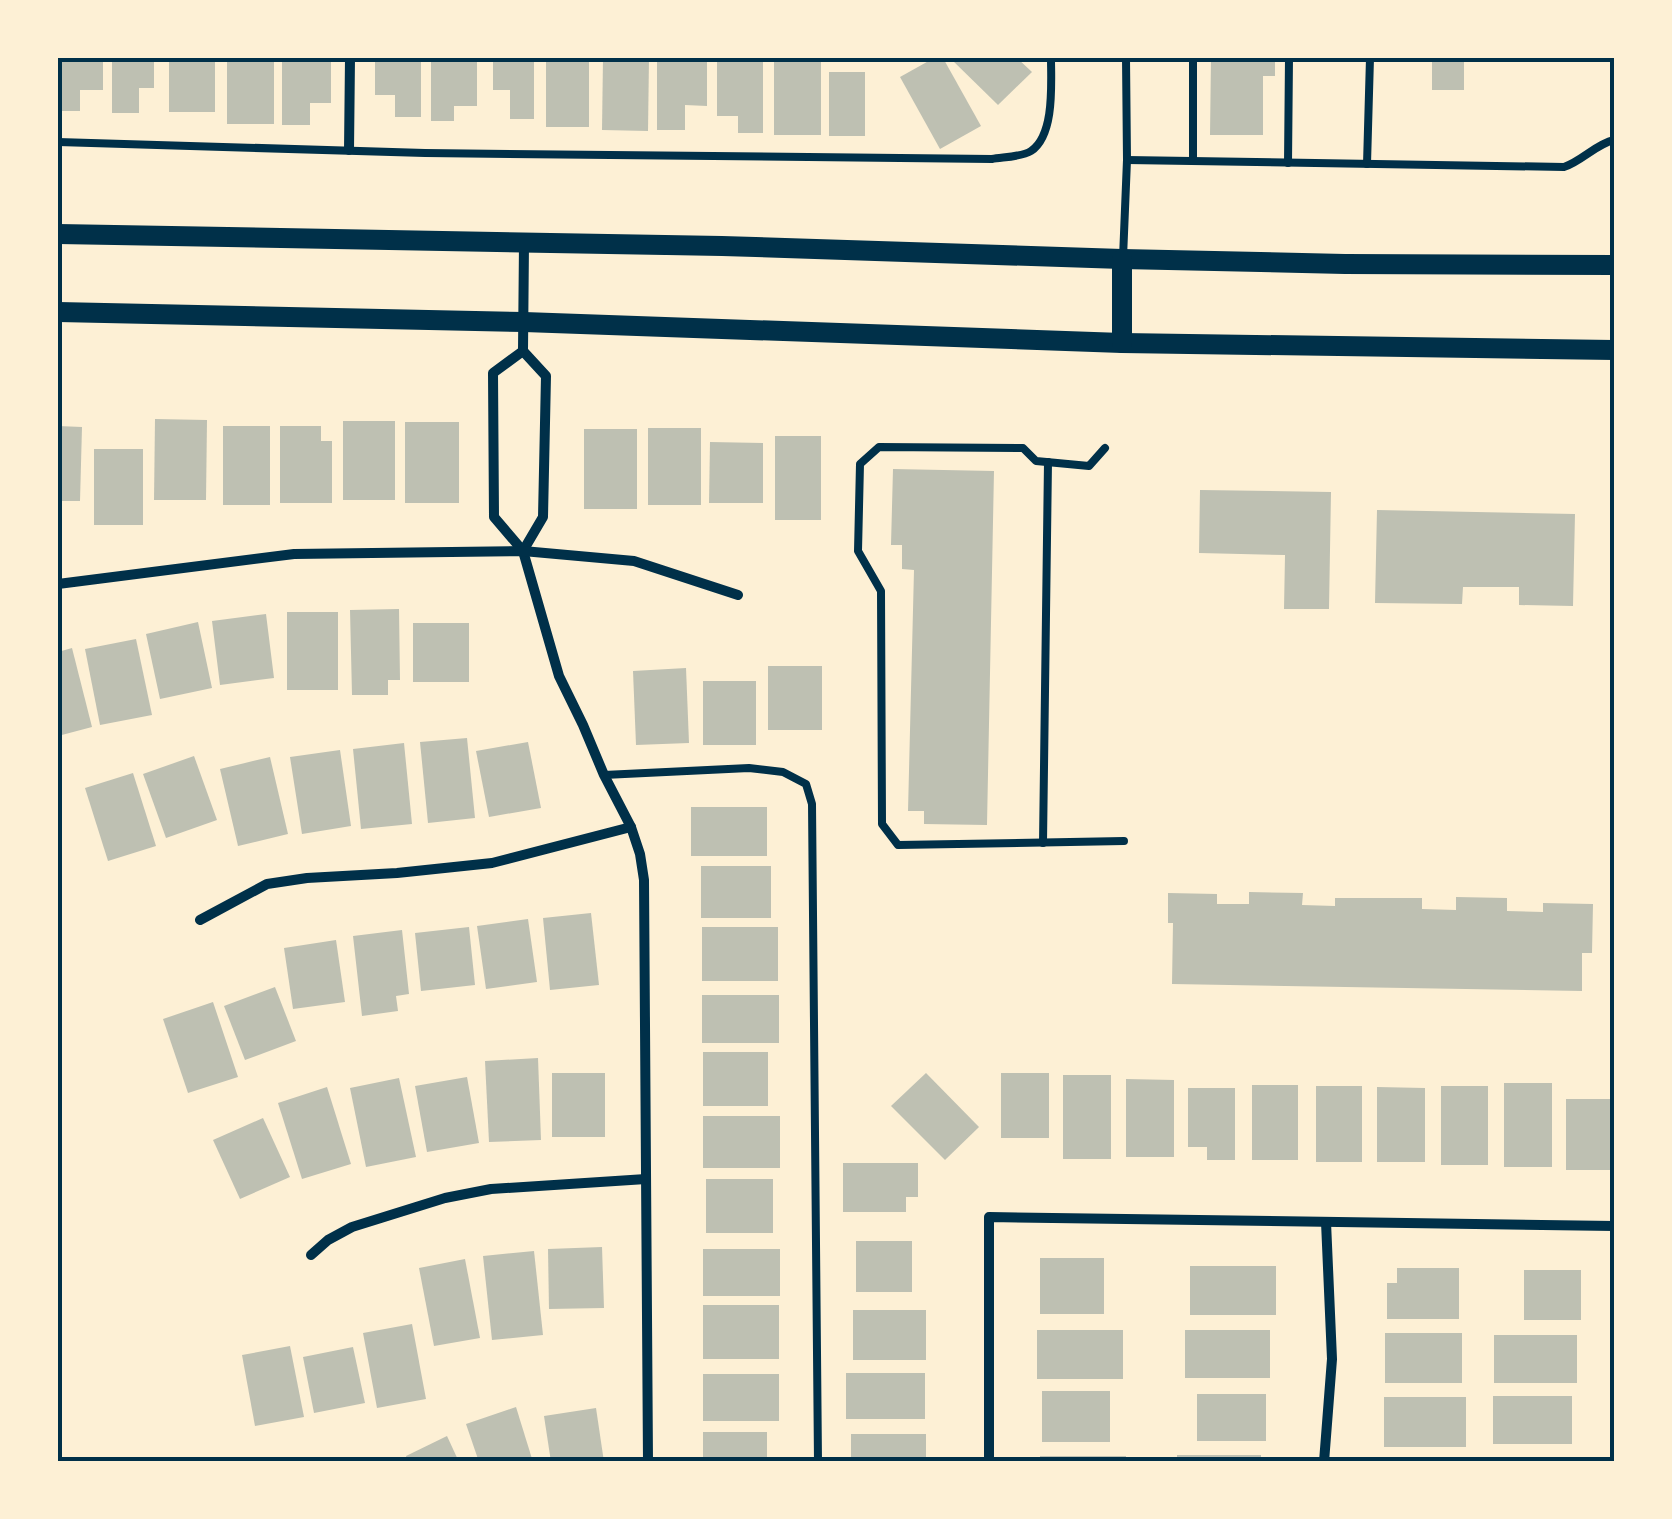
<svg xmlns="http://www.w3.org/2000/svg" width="1672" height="1519" font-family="'IBM Plex Sans',sans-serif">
  <rect width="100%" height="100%" fill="#fdf0d5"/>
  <g fill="#bec0b2">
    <path d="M58,58h45v32h-23v21h-22z"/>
    <path d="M112,58h42v30h-15v25h-27z"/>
    <rect x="169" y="58" width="46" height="54"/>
    <rect x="227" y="58" width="47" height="66"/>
    <path d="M282,58h49v45h-21v22h-28z"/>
    <path d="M375,58h46v59h-26v-22h-20z"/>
    <path d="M431,58h46v48h-23v15h-23z"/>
    <path d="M493,58h41v61h-24v-29h-17z"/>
    <rect x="546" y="58" width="43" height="69"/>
    <path d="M603,58h46l-1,73 -46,-1z"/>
    <path d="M657,58h50v48l-22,-1v25h-28z"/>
    <path d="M717,58h46v75h-25v-17h-21z"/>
    <rect x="774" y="58" width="47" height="77"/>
    <path d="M934,58h9l38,68 -41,23 -40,-72z"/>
    <path d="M950,58h67l15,14 -34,33z"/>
    <path d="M1211,58h64v18h-12v59h-53z"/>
    <rect x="1432" y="58" width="32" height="32"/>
    <rect x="829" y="72" width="36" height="64"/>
    <path d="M155,419l52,1 -1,80h-52z"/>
    <rect x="343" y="421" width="52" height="79"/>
    <rect x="405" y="422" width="54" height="81"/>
    <path d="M58,426l24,1 -2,74h-22z"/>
    <rect x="223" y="426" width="47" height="79"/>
    <path d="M280,426h41v15h11v62h-52z"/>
    <rect x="648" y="428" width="53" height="77"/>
    <rect x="584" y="429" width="53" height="80"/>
    <rect x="775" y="436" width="46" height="84"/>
    <path d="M710,442l53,1v60h-54z"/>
    <rect x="94" y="449" width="49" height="76"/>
    <path d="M893,469l101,2 -7,354 -63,-1v-13h-16l6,-241 -12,-1v-24h-11z"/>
    <path d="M1200,490l131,2 -2,117h-45l1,-54 -86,-2z"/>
    <path d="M1377,510l198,4 -2,92 -54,-1v-18h-56l-1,17 -87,-1z"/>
    <path d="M399,609l1,71h-12v15h-36l-2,-85z"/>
    <rect x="287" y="612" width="51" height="78"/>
    <path d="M266,614l8,64 -54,7 -8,-64z"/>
    <path d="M198,622l14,66 -52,11 -14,-65z"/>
    <rect x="413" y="623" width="56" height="59"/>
    <path d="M136,639l16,76 -52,10 -15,-76z"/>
    <path d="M72,648l20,79 -34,9v-84z"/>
    <rect x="768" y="666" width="54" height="64"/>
    <path d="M686,668l3,75 -53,2 -3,-74z"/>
    <rect x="703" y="681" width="53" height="64"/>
    <path d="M467,738l8,80 -47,5 -8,-81z"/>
    <path d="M528,742l13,66 -52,9 -13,-66z"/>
    <path d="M404,743l8,81 -51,5 -8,-80z"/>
    <path d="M340,750l11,76 -49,8 -12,-77z"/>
    <path d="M194,756l23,64 -51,18 -23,-64z"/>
    <path d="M270,757l18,77 -50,12 -18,-77z"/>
    <path d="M133,773l23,73 -48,15 -23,-73z"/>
    <rect x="691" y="807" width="76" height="49"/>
    <rect x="701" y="866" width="70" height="52"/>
    <path d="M1249,892l54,1 -1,12 33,1v-8h87v11l34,1v-13l51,1v13l36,1v-9l50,1 -1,49h-10v38l-410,-7 1,-61h-5v-30l49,1v10h32z"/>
    <path d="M591,913l8,72 -49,5 -7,-72z"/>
    <path d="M528,919l9,63 -51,7 -9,-63z"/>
    <path d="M469,927l6,58 -54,6 -6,-58z"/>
    <rect x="702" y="927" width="76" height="54"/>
    <path d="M402,930l7,64 -13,2 2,15 -36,5 -9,-80z"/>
    <path d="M336,940l9,62 -52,7 -9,-61z"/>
    <path d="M275,987l21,54 -51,19 -21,-54z"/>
    <rect x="702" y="995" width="77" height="48"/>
    <path d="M213,1002l25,75 -50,16 -25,-74z"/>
    <rect x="703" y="1052" width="65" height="54"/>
    <path d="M538,1058l3,82 -52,2 -4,-81z"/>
    <rect x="552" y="1073" width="53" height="64"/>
    <path d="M926,1073l53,54 -34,33 -54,-54z"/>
    <rect x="1001" y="1073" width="48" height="65"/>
    <rect x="1063" y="1075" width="48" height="84"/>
    <path d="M467,1077l12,66 -52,9 -12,-66z"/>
    <path d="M399,1078l17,79 -50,10 -16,-79z"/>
    <path d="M1126,1079l48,1v77h-48z"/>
    <rect x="1504" y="1083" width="48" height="84"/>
    <rect x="1252" y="1085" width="46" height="75"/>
    <rect x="1316" y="1086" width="46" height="76"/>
    <rect x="1441" y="1086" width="47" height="79"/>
    <path d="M327,1087l24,77 -49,15 -24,-76z"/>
    <path d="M1377,1087l48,1v74h-48z"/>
    <path d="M1188,1088h47v72h-28v-13h-19z"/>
    <rect x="1566" y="1099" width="47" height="71"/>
    <rect x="703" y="1116" width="77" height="52"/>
    <path d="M263,1118l27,59 -50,22 -27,-59z"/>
    <path d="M843,1163h75v34h-12v15h-63z"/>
    <rect x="706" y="1179" width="67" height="54"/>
    <rect x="856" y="1241" width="56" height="51"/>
    <path d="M602,1247l2,61 -55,1 -1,-60z"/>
    <rect x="703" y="1249" width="77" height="47"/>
    <path d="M534,1251l9,84 -51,5 -9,-84z"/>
    <rect x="1040" y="1258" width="64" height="56"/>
    <path d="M465,1259l15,79 -46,8 -15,-78z"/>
    <rect x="1190" y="1266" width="86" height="49"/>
    <path d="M1397,1268h62v51h-72v-36h10z"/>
    <rect x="1524" y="1270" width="57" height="50"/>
    <rect x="703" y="1305" width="76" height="54"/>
    <rect x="853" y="1310" width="73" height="50"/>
    <path d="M412,1324l14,75 -49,9 -14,-75z"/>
    <rect x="1037" y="1330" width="86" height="49"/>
    <rect x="1185" y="1330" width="85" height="48"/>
    <rect x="1385" y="1333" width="77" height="50"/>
    <rect x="1494" y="1335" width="83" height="48"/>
    <path d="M290,1346l14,71 -49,9 -13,-71z"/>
    <path d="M353,1347l12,56 -51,10 -11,-56z"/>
    <rect x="846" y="1373" width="79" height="46"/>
    <rect x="703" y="1374" width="76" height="47"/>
    <rect x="1042" y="1391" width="68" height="51"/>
    <rect x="1197" y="1394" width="69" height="47"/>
    <rect x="1493" y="1396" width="79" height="48"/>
    <rect x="1384" y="1397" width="82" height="50"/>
    <path d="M516,1407l17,55h-54l-13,-38z"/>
    <path d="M596,1408l8,54h-53l-7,-46z"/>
    <rect x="703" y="1432" width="64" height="30"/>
    <rect x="851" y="1434" width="75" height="28"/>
    <path d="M447,1436l12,26h-51l-2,-6z"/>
    <rect x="1177" y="1455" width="84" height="7"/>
    <rect x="1040" y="1456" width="86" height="6"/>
  </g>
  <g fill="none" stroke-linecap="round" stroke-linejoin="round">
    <g stroke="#003049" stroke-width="8">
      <path d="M1193,58v103"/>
      <path d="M58,142l367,11 567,6c11,-2 30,-2 39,-8 24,-16 20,-68 20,-93"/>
      <path d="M1127,160l437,7c18,-6 32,-23 50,-27"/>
      <path d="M1288,163l1,-105"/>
      <path d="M1367,164l3,-106"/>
      <path d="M1123,258l4,-98 -1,-102"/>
      <path d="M1105,448l-16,18 -53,-5 -13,-13 -144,-1 -19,17 -2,87 23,40 1,233 16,21 226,-4"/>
      <path d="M604,775l145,-7 34,4 23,12 6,20 6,658"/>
      <path d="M1043,843l5,-381"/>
    </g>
    <g stroke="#003049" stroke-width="10">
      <path d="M349,150l1,-92"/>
      <path d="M523,351l-30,22 1,144 29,34 36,125 24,49 21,50 27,52 9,27 4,26 4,582"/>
      <path d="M523,551l20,-34 3,-141 -23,-25 1,-108"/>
      <path d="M58,584l236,-30 229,-3 111,10 104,34"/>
      <path d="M200,920l67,-36 40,-6 90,-5 95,-10 139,-36"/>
      <path d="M311,1255l17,-15 24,-13 93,-29 46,-9 155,-10"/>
      <path d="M989,1462v-245l625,9"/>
      <path d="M1324,1462l8,-103 -6,-137"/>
    </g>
    <g stroke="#003049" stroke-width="20">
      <path d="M58,234l664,12 400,13 223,5 269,1"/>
      <path d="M58,312l466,10 598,21 492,7"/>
      <path d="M1122,343v-84"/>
    </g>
  </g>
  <rect width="1672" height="1519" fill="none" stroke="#fdf0d5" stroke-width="120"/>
  <rect x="60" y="60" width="1552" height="1399" fill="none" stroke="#003049" stroke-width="4"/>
</svg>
